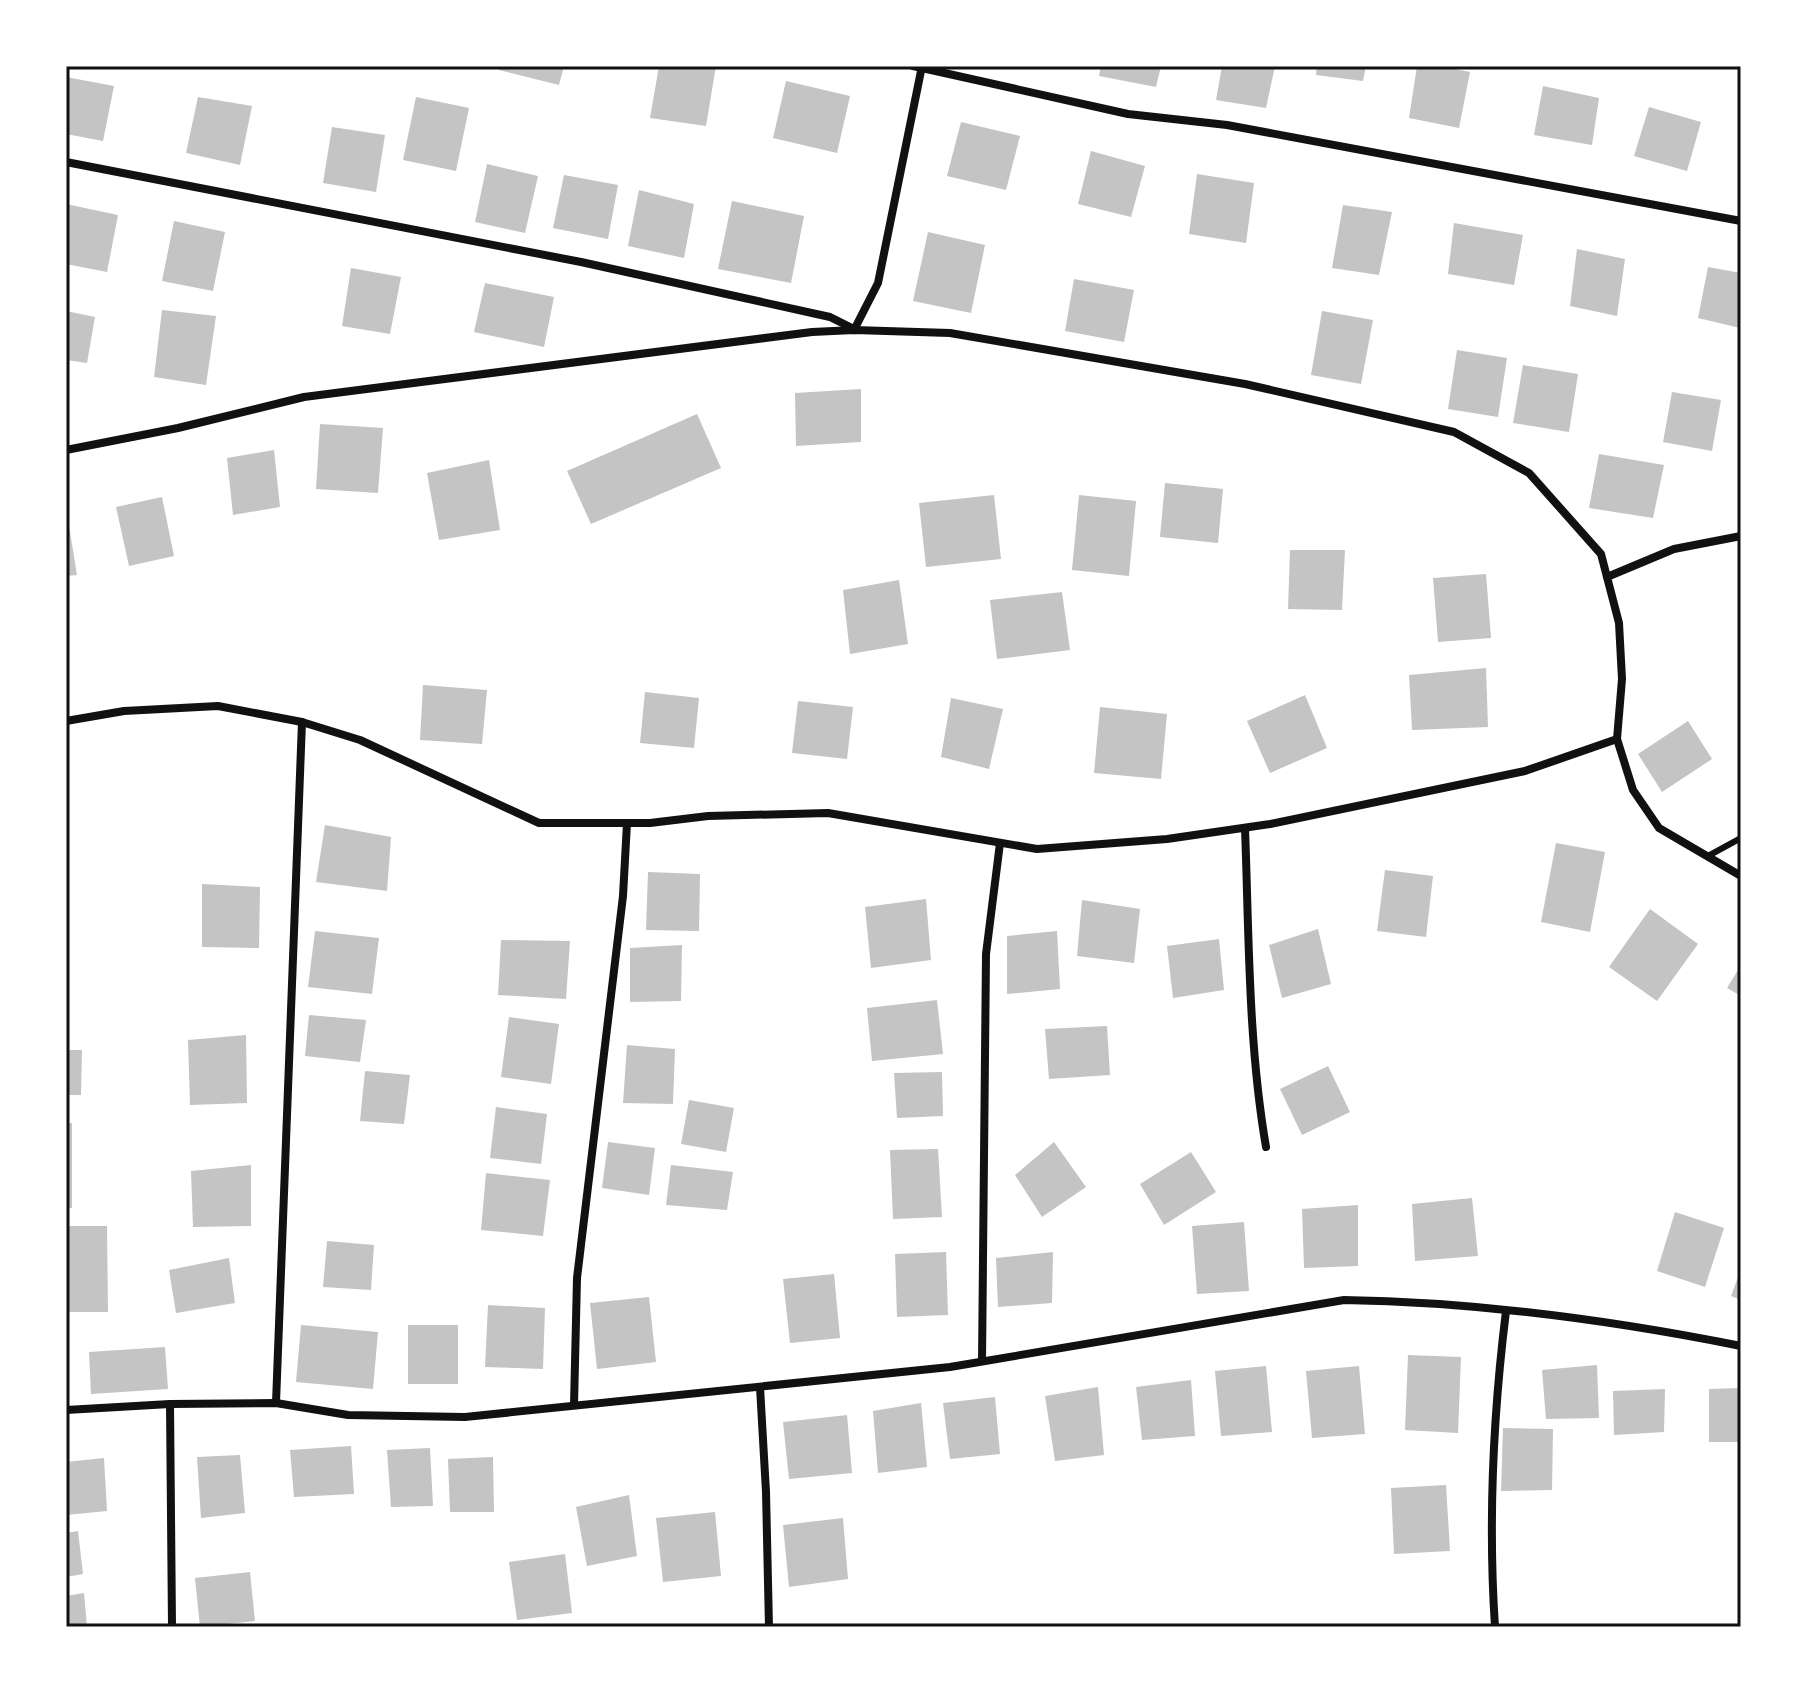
<svg xmlns="http://www.w3.org/2000/svg" width="1807" height="1693" font-family="Raleway,sans-serif">
  <rect width="100%" height="100%" fill="#fff"/>
  <g fill="#c4c4c4">
    <path d="M500,66h64l-5,19 -60,-15z"/>
    <path d="M659,66h57l-10,60 -56,-8z"/>
    <path d="M1101,66h60l-5,21 -57,-11z"/>
    <path d="M1222,66h53l-9,42 -50,-8z"/>
    <path d="M1317,66h49l-3,15 -47,-6z"/>
    <path d="M1417,66h22l31,6 -11,56 -50,-10z"/>
    <path d="M66,77l48,9 -11,55 -37,-7z"/>
    <path d="M786,81l64,15 -13,57 -64,-15z"/>
    <path d="M1543,86l56,12 -7,47 -58,-10z"/>
    <path d="M198,97l54,9 -12,59 -54,-12z"/>
    <path d="M416,97l53,11 -13,63 -53,-11z"/>
    <path d="M1649,107l52,15 -14,49 -53,-15z"/>
    <path d="M961,122l59,14 -14,54 -59,-14z"/>
    <path d="M332,127l53,8 -9,57 -53,-9z"/>
    <path d="M1091,151l54,15 -14,51 -53,-13z"/>
    <path d="M487,164l51,12 -13,57 -50,-11z"/>
    <path d="M1197,174l57,9 -8,60 -57,-9z"/>
    <path d="M564,175l54,10 -10,54 -55,-11z"/>
    <path d="M639,190l55,14 -10,54 -56,-12z"/>
    <path d="M732,201l72,15 -13,67 -73,-14z"/>
    <path d="M66,204l52,11 -11,57 -41,-8z"/>
    <path d="M1343,205l49,7 -13,63 -47,-7z"/>
    <path d="M174,221l51,11 -12,59 -51,-10z"/>
    <path d="M1454,223l69,12 -9,50 -66,-11z"/>
    <path d="M928,232l57,13 -14,68 -58,-12z"/>
    <path d="M1577,249l48,10 -8,57 -47,-10z"/>
    <path d="M1708,267l33,6 -1,55 -42,-10z"/>
    <path d="M351,268l50,9 -11,57 -48,-8z"/>
    <path d="M1074,279l60,11 -10,52 -59,-11z"/>
    <path d="M485,283l69,14 -10,50 -70,-15z"/>
    <path d="M162,310l54,6 -10,69 -52,-8z"/>
    <path d="M66,311l29,6 -8,46 -21,-3z"/>
    <path d="M1322,311l51,9 -12,64 -50,-9z"/>
    <path d="M1457,350l50,8 -9,59 -50,-8z"/>
    <path d="M1523,365l55,9 -9,58 -56,-9z"/>
    <path d="M861,389v53l-65,4 -1,-53z"/>
    <path d="M1672,392l49,8 -9,51 -49,-9z"/>
    <path d="M697,414l24,54 -130,56 -24,-53z"/>
    <path d="M320,424l63,4 -5,65 -62,-4z"/>
    <path d="M274,450l6,57 -47,8 -6,-57z"/>
    <path d="M1599,454l65,11 -11,53 -64,-10z"/>
    <path d="M489,460l11,70 -61,10 -12,-67z"/>
    <path d="M1165,483l58,6 -5,54 -58,-6z"/>
    <path d="M994,495l7,64 -75,8 -7,-64z"/>
    <path d="M1079,495l57,6 -7,75 -57,-6z"/>
    <path d="M162,497l12,59 -45,10 -13,-59z"/>
    <path d="M66,507l11,68 -11,1z"/>
    <path d="M1290,550h55l-3,60 -54,-1z"/>
    <path d="M1486,574l5,64 -53,4 -5,-64z"/>
    <path d="M899,580l9,64 -58,10 -7,-64z"/>
    <path d="M1062,592l8,58 -73,9 -7,-59z"/>
    <path d="M1486,668l2,59 -76,3 -3,-55z"/>
    <path d="M423,685l64,5 -5,54 -62,-4z"/>
    <path d="M645,692l54,6 -5,50 -54,-5z"/>
    <path d="M1305,695l22,53 -57,25 -23,-52z"/>
    <path d="M951,698l52,11 -14,60 -48,-12z"/>
    <path d="M798,701l55,6 -6,52 -55,-6z"/>
    <path d="M1100,707l67,7 -6,65 -67,-6z"/>
    <path d="M1688,721l24,38 -50,33 -24,-38z"/>
    <path d="M325,825l66,12 -4,54 -71,-9z"/>
    <path d="M1556,843l49,9 -15,80 -49,-10z"/>
    <path d="M1385,870l48,6 -7,61 -49,-6z"/>
    <path d="M648,872l52,2 -1,57 -53,-1z"/>
    <path d="M202,884l58,3 -1,61 -57,-1z"/>
    <path d="M926,899l5,61 -60,8 -6,-61z"/>
    <path d="M1082,900l58,9 -6,54 -57,-7z"/>
    <path d="M1650,909l48,35 -41,57 -48,-34z"/>
    <path d="M1318,929l13,55 -49,14 -13,-53z"/>
    <path d="M315,931l64,7 -7,56 -64,-7z"/>
    <path d="M1057,931l3,58 -53,5v-58z"/>
    <path d="M1219,939l5,51 -51,8 -6,-52z"/>
    <path d="M501,940l69,1 -4,58 -68,-4z"/>
    <path d="M682,945l-1,56 -51,1v-54z"/>
    <path d="M1741,965v31l-14,-8z"/>
    <path d="M937,1000l6,54 -71,7 -5,-53z"/>
    <path d="M309,1015l57,5 -6,42 -55,-6z"/>
    <path d="M509,1017l50,7 -8,60 -50,-7z"/>
    <path d="M1107,1026l3,49 -61,4 -4,-50z"/>
    <path d="M246,1035l1,68 -57,2 -2,-65z"/>
    <path d="M627,1045l48,4 -2,55 -50,-1z"/>
    <path d="M66,1050h16l-1,45h-15z"/>
    <path d="M1328,1066l22,46 -48,23 -22,-46z"/>
    <path d="M365,1071l45,4 -6,49 -44,-3z"/>
    <path d="M942,1072l1,44 -46,2 -3,-45z"/>
    <path d="M689,1100l45,8 -8,44 -45,-8z"/>
    <path d="M496,1107l51,7 -6,50 -51,-6z"/>
    <rect x="66" y="1123" width="6" height="85"/>
    <path d="M608,1142l47,6 -6,47 -47,-7z"/>
    <path d="M1054,1142l32,45 -44,30 -27,-42z"/>
    <path d="M938,1149l4,68 -49,2 -3,-69z"/>
    <path d="M1191,1152l25,40 -52,33 -24,-41z"/>
    <path d="M251,1165v61l-58,1 -2,-56z"/>
    <path d="M671,1165l62,7 -6,38 -61,-5z"/>
    <path d="M486,1173l64,7 -7,56 -62,-6z"/>
    <path d="M1472,1198l6,58 -63,5 -3,-57z"/>
    <path d="M1358,1205v61l-54,2 -2,-59z"/>
    <path d="M1675,1212l49,16 -19,59 -48,-16z"/>
    <path d="M1244,1222l5,69 -52,3 -5,-68z"/>
    <path d="M66,1226h41l1,86h-42z"/>
    <path d="M327,1241l47,4 -3,45 -48,-3z"/>
    <path d="M946,1252l2,63 -51,2 -2,-63z"/>
    <path d="M1053,1252l-1,51 -54,4 -2,-49z"/>
    <path d="M229,1258l6,45 -59,10 -7,-43z"/>
    <path d="M1741,1269v31l-10,-4z"/>
    <path d="M834,1274l6,64 -50,5 -7,-64z"/>
    <path d="M649,1297l7,65 -59,7 -7,-66z"/>
    <path d="M488,1305l57,3 -2,61 -58,-2z"/>
    <path d="M301,1325l77,7 -5,57 -77,-7z"/>
    <rect x="408" y="1325" width="50" height="59"/>
    <path d="M165,1347l3,42 -77,5 -2,-42z"/>
    <path d="M1408,1355l53,2 -3,76 -53,-3z"/>
    <path d="M1597,1365l2,53 -53,1 -4,-49z"/>
    <path d="M1266,1366l6,66 -51,4 -6,-65z"/>
    <path d="M1359,1366l6,68 -53,4 -6,-67z"/>
    <path d="M1191,1380l4,56 -53,4 -6,-53z"/>
    <path d="M1098,1387l6,68 -49,6 -10,-65z"/>
    <path d="M1741,1388v54h-32v-53z"/>
    <path d="M1665,1389l-1,43 -50,3 -1,-44z"/>
    <path d="M995,1397l5,57 -50,5 -7,-56z"/>
    <path d="M921,1403l6,64 -49,6 -5,-62z"/>
    <path d="M847,1415l5,58 -63,6 -6,-57z"/>
    <path d="M1503,1428l50,1 -1,61 -51,1z"/>
    <path d="M351,1446l3,48 -60,3 -4,-47z"/>
    <path d="M430,1448l3,58 -42,1 -4,-57z"/>
    <path d="M240,1455l5,58 -44,5 -4,-61z"/>
    <path d="M493,1457l1,55h-44l-2,-53z"/>
    <path d="M104,1458l3,53 -41,4v-53z"/>
    <path d="M1446,1485l4,66 -56,3 -3,-66z"/>
    <path d="M629,1495l8,61 -50,10 -11,-59z"/>
    <path d="M715,1512l6,64 -58,6 -7,-64z"/>
    <path d="M843,1518l5,61 -59,8 -6,-62z"/>
    <path d="M78,1531l5,43 -17,3v-44z"/>
    <path d="M565,1554l7,59 -55,7 -8,-58z"/>
    <path d="M250,1572l5,49 -55,6 -5,-49z"/>
    <path d="M84,1593l3,34h-21v-31z"/>
  </g>
  <g fill="none" stroke-linecap="round" stroke-linejoin="round">
    <path stroke="#111" stroke-width="6" d="M1708,856l33,-18"/>
    <g stroke="#111" stroke-width="8">
      <path d="M913,66l215,48 99,11 514,96"/>
      <path d="M66,162l515,100 249,55 24,12"/>
      <path d="M854,330l24,-47 44,-217"/>
      <path d="M66,450l112,-22 126,-31 508,-65 42,-2 96,3 295,51 209,48 75,41 72,81 18,69 3,56 -5,60"/>
      <path d="M1607,577l67,-28 67,-13"/>
      <path d="M66,721l58,-10 94,-5 84,16 58,18 179,83h111l58,-7 120,-3 209,36 130,-10 103,-15 255,-53 92,-32 16,51 26,38 82,48"/>
      <path d="M1245,828c4,106 3,214 21,319"/>
      <path d="M982,1361l4,-407 14,-111"/>
      <path d="M760,1387l6,105 3,135"/>
      <path d="M276,1403l26,-681"/>
      <path d="M170,1404l2,223"/>
      <path d="M574,1405l3,-127 46,-382 4,-73"/>
      <path d="M66,1410l104,-6 106,-1 72,12 117,2 485,-50 394,-67c132,2 267,20 397,46"/>
      <path d="M1495,1627c-7,-106 -2,-211 11,-316"/>
    </g>
  </g>
  <rect width="1807" height="1693" fill="none" stroke="#ffffff" stroke-width="136"/>
  <rect x="68" y="68" width="1671" height="1557" fill="none" stroke="#111" stroke-width="3"/>
</svg>
